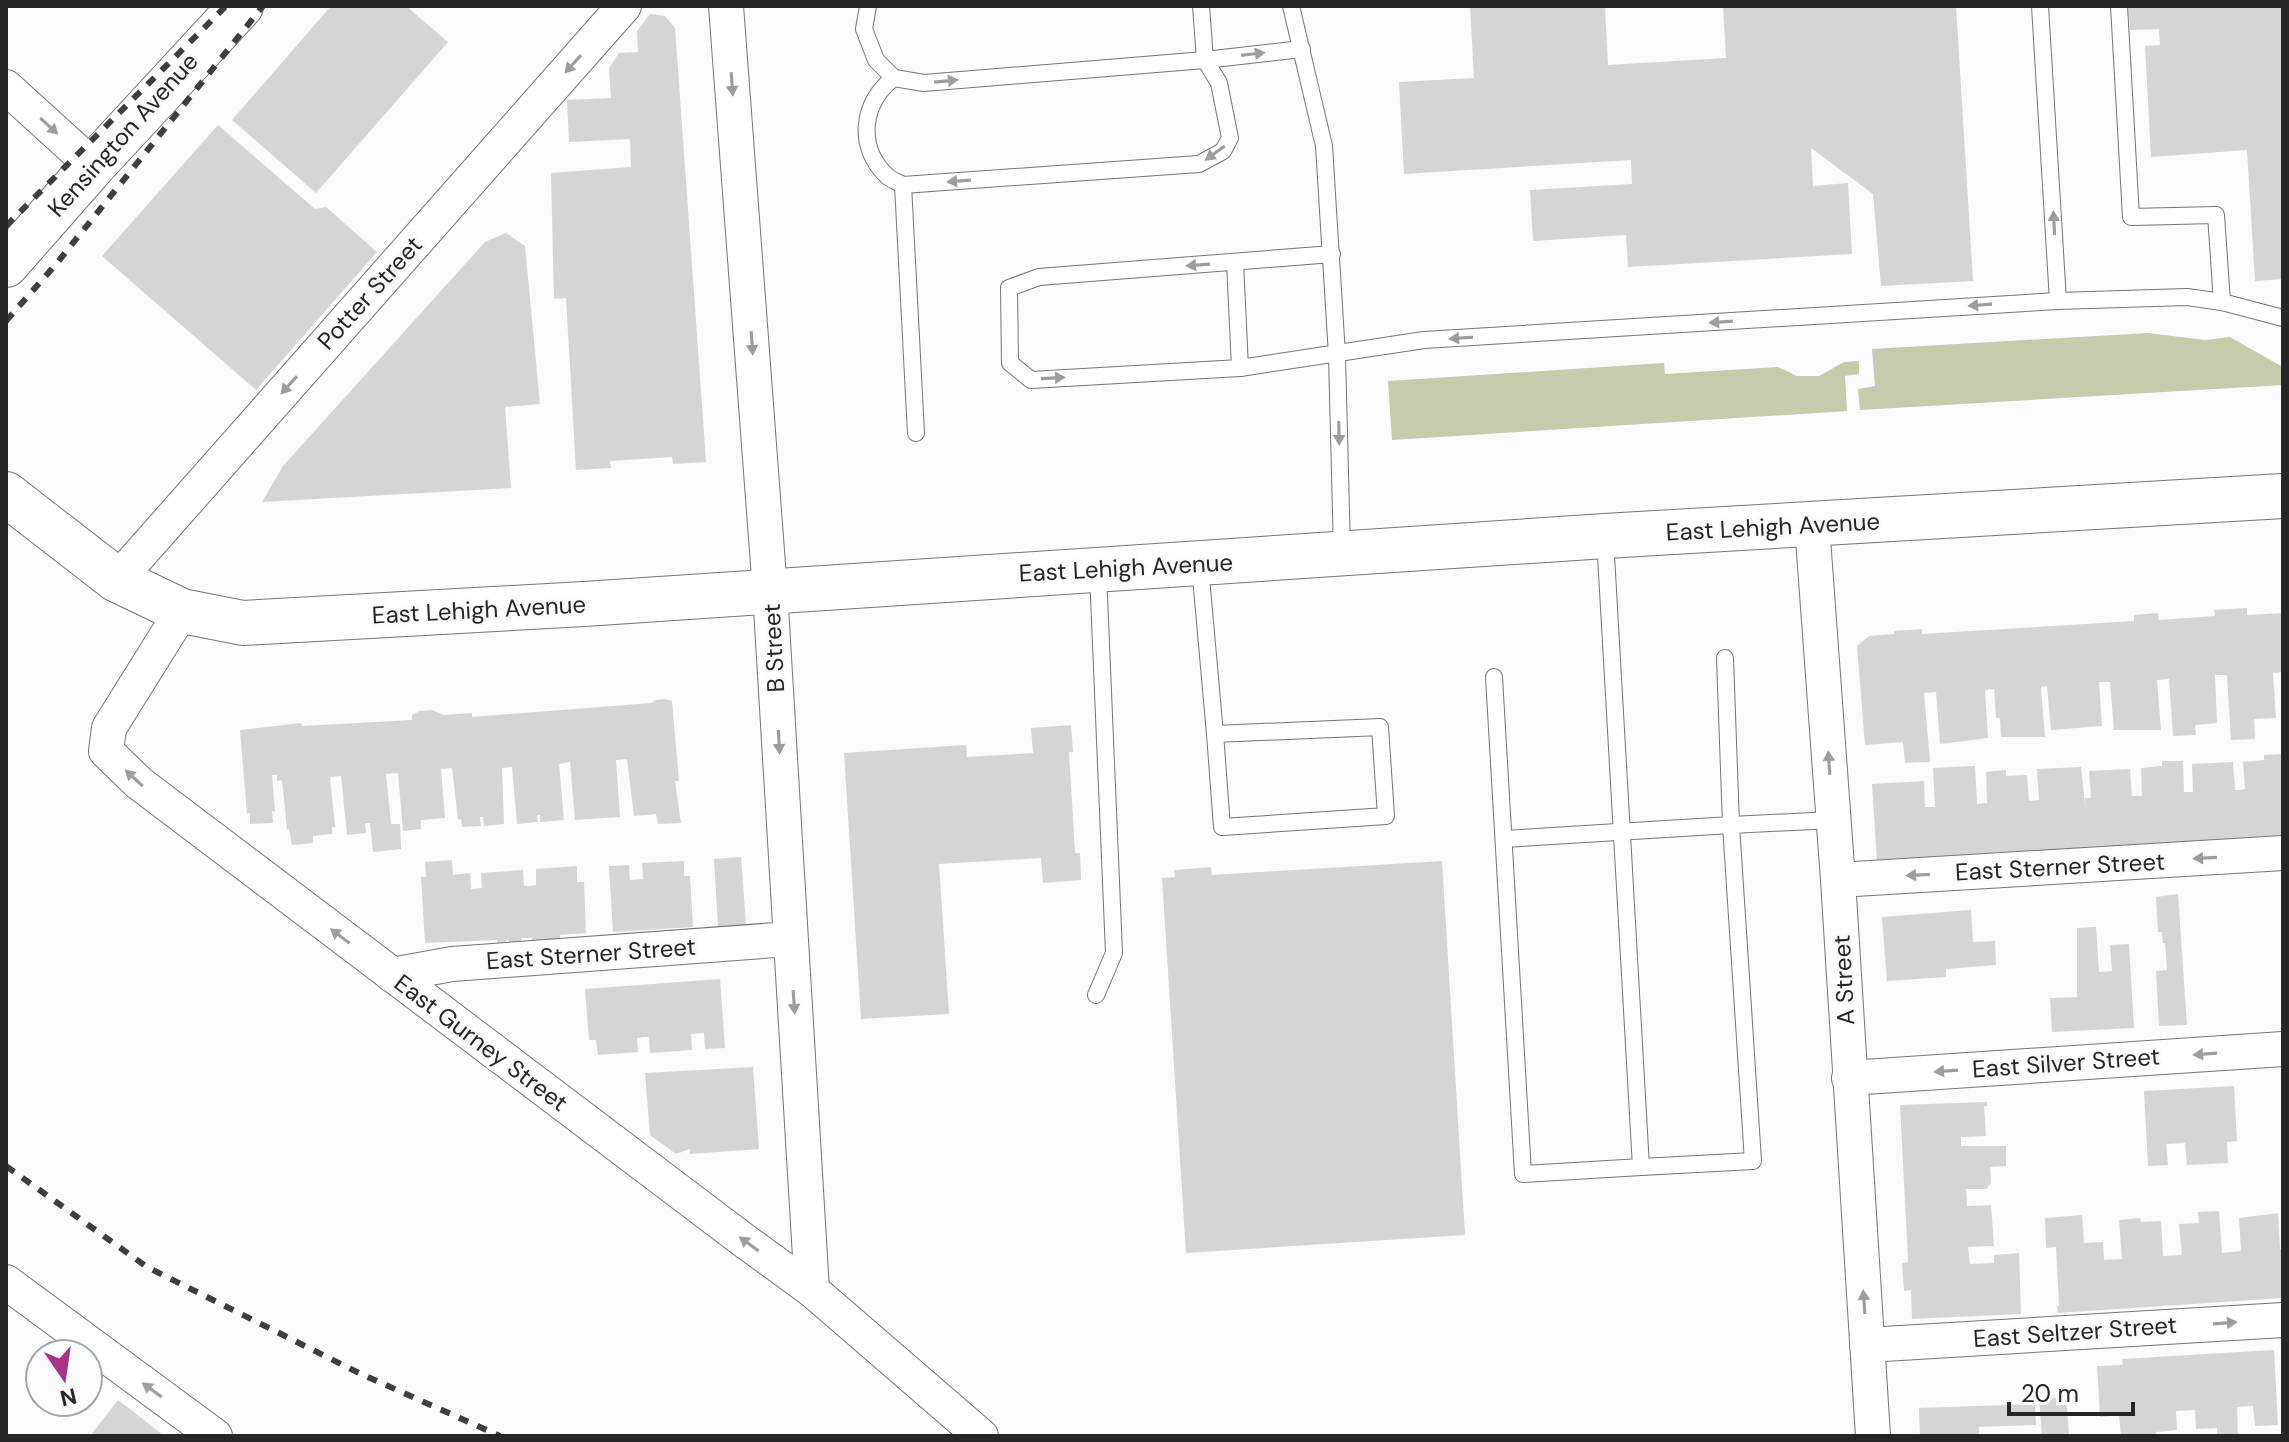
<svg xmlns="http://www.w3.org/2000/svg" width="2289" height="1442" font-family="'DM Sans',sans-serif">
  <rect width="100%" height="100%" fill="#f9fbfd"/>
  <g fill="#c5cbab">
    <path d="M2148,333l57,7 25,-3 51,29 2,19 -423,25 -2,-21 17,-3 -3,-37z"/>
    <path d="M1859,361v13l-14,2 2,35 -455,29 -4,-59 276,-18 1,11 113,-7 19,9h22l25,-14z"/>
  </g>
  <g fill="#d4d5d7">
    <path d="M331,6h75l42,36 -132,151 -84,-73z"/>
    <path d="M1470,6h135l3,59 118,-7 -3,-52h233l17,275 -92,5 -8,-92 -62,-46 2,38 35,-3 4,71 -224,13 -2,-32 -93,6 -3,-51 102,-6 -1,-24 -227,14 -5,-92 75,-4z"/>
    <path d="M2128,6h155v273l-28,2 -8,-131 -96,7 -6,-111 15,-1 -1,-16 -29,1z"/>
    <path d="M650,14l15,2 10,12 31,434 -33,2 -1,-7 -62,4 1,7 -35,2 -10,-172 -12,1 -3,-126 80,-6 -1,-28 -61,3 -2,-42 44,-2 -2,-30 10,-15 19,-1 -1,-21z"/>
    <path d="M218,125l97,84 11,-2 51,45 -121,138 -154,-134z"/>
    <path d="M506,233l19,13 15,158 -35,3 6,81 -249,14 21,-36 202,-224z"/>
    <path d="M2247,608v7l36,-2v59l-10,1 3,45 -22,1 1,20 -24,1 -4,-65h-12l2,48 -22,2 1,10 -23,1 -4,-57 -12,1 4,50h-47l-4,-48h-11l3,44 -51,4 -4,-44 -6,1 4,50h-44l-1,-19h-4l-2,-29 -9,1 3,48 -48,6 -4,-52 -12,1 6,69 -25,1 -2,-21 -38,3 -8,-99 12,-10 25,-2v-3l28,-2v5l212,-13v-6l24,-2 1,7 56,-4 -1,-6z"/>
    <path d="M665,699l7,2 7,80h-4l6,42 -23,1 -2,-10 -22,2 -7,-57 -11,1 4,57 -45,3 -5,-58 -11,2 5,56 -24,2v-7h-3l1,7 -21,2 -5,-57 -10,1 2,56 -20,2 -1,-9h-3l1,9 -19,1 -1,-8 -3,1 -6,-52 -11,1 4,49 -24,2v9l-18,2 -5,-58 -12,1 5,50h9l1,25 -28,3 -3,-29h-5l1,10 -19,2 -6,-59 -11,1 5,50h-3v7l-19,2v7l-21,2 -3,-16h-2l-5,-49 -5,1v-6h-5l3,37 -3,-1 1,12 -23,1v-11l-3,1 -7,-84 61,-7 1,3 110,-6v-5l8,-4 12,-1 11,5 29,-2v4l179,-14 4,-3z"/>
    <path d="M1071,725l2,27h-4l6,101h5l1,27 -38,3 -2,-25 -102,6 10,150 -88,5 -17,-266 122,-8 1,12 66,-4 -2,-25z"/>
    <path d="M2283,754v83l-406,25 -5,-78 52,-3 1,26h10l-2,-39 42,-2 2,38 10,-1 -1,-31 20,-2v6l21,-1 2,26 10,-1 -2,-31 44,-2 5,46 -1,-15h6l-2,-27 41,-2 2,27h10l-1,-28 21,-2v-5h21l1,31h9l-1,-28 41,-2 2,28h4l6,-1 -2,-27 21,-2v-5z"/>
    <path d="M741,857l5,68 -28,1 -4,-67z"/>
    <path d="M452,860l1,15 17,-2 1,16 11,-1 -1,-15 42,-3 1,16h5l7,-1v-16l41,-3v16h7l2,51 -26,2v7l-28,1v-5h-11l1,5 -13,1v-4h-3v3l-9,1v-4l-72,3 -4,-66h5l-1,-15z"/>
    <path d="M684,861v15h6l3,51 -80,5 -4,-66 20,-1 1,15 13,-1 -1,-16z"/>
    <path d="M1442,861l23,374 -279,18 -24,-375 13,-1 -1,-7 37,-3 1,8z"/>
    <path d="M2178,894l9,131 -28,1 -3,-55 11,-1 -2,-27h-2l-1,-11h-4l-2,-35z"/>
    <path d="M1971,910l2,32 22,-1 1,24 -50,4v8l-59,4 -5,-64z"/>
    <path d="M2096,927l3,45 13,-1 -2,-26 19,-1 5,84 -82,4 -2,-34 27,-1v-69z"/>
    <path d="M720,979l5,69 -20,1 -1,-16 -13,1 1,16 -42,3 -1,-16h-6l-6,1 1,14 -40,3 -2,-15h-7l-4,-51z"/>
    <path d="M753,1067l6,82 -69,5v-5l-14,5 -26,-19 -5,-62z"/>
    <path d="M2234,1086l3,55 -10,1 1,21 -41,2 -2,-22 -19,1 2,21 -20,1 -4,-75z"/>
    <path d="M1987,1102v4h-3l2,30 -25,1v9h45v20l-16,1 1,16 -5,6h-20l1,17 24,-1 3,41 -26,1 2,17 24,-1v-8l25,-2 2,61 -109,5 -1,-29 -7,1 -2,-28 6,-1v-3l-8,-154z"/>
    <path d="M2219,1211l3,42 19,-2 -2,-33 39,-5 2,36h3v49l-225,15 -1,-7h2l-3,-59 -10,1 -1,-30 37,-3 2,28 19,-1 1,18 18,-1 -3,-39 21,-2 1,4 20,-1 2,35 19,-1 -3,-31 20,-1 -1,-11z"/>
    <path d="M2274,1350l4,75 -23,1 -2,-20 -16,1 1,29h-21v-8l-21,1 -1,-19 -19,1 1,19 -21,2v4h-35l-2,-21 -19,2 -3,-51 26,-1 -1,-6z"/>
    <path d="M2066,1397l3,38 -27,1 -3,-37z"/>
    <path d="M118,1400l21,16 25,20h-74z"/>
    <path d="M2035,1404l1,21 -57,2v9h-59l-1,-28z"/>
  </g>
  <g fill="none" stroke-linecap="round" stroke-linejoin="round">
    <g stroke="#737476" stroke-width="18">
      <g id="lane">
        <path d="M868,6l-4,23 12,31 18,18 30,5 281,-23 97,-11"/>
        <path d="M1291,6l33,140 13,209 5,197"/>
        <path d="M2040,6l18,295"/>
        <path d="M2119,6l12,211 85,-2 6,87"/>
        <path d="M894,78c-32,23 -38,69 -7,98 4,4 11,6 16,9l296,-21 24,-13 7,-13 -11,-55 -14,-23 -4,-54"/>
        <path d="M903,185l13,248"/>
        <path d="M1332,254l-293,23 -30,11 1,75 21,17 209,-12 184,-28 634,-39 129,-4 35,5 61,16"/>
        <path d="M1235,262l5,106"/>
        <path d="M1200,566l15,168"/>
        <path d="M1494,677l29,497 118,-7 -36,-629"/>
        <path d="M1380,727l6,89 -164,11 -7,-93z"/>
        <path d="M1504,839l227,-14 -6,-167"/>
        <path d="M1096,995l18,-42 -16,-380"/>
        <path d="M1641,1167l112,-6 -22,-336 102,-5"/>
      </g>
    </g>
    <g stroke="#737476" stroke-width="36">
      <g id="street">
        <path d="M726,6l44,585 42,699"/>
        <path d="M6,87l87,79"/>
        <path d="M1812,525l26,355 35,556"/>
        <path d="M117,580l507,-574"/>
        <path d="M182,611l-73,117 -3,23 33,32 603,456 70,51 169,146"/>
        <path d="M1838,880l445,-27"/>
        <path d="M392,975l60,-11 338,-25"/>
        <path d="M1849,1078l434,-29"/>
        <path d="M6,1282l209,154"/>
        <path d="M1867,1345l416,-25"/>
      </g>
    </g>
    <g stroke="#737476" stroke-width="46">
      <path id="secondary" d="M6,265l87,-99 148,-160"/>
    </g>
    <g stroke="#737476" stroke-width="46">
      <path id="primary" d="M6,494l111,86 65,31 61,12 341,-19 1021,-68 678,-40"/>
    </g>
    <use href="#lane" stroke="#fff" stroke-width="16"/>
    <use href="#street" stroke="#fff" stroke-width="34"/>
    <use href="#secondary" stroke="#fff" stroke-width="44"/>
    <use href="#primary" stroke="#fff" stroke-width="44"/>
    <g stroke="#3d3e3f" stroke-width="6" stroke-dasharray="10 10" stroke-linecap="butt">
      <path d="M6,226l220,-220"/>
      <path d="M6,321l51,-58 206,-257"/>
      <path d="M6,1166l141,101 212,106 141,63"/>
    </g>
  </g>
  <defs><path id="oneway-solid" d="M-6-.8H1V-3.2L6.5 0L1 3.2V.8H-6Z" transform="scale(2)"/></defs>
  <g fill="#9d9d9d">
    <use href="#oneway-solid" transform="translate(1253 54) rotate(-7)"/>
    <use href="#oneway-solid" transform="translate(573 64) rotate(132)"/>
    <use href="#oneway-solid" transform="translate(946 81) rotate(-5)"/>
    <use href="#oneway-solid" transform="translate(732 84) rotate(86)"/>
    <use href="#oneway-solid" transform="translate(49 126) rotate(43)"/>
    <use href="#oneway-solid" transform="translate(1215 153) rotate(144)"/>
    <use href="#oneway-solid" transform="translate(959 181) rotate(176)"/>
    <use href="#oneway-solid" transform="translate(2054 223) rotate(-93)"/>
    <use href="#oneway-solid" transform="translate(1198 265) rotate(176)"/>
    <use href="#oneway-solid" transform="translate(1980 305) rotate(176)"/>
    <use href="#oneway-solid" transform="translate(1721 322) rotate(176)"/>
    <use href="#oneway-solid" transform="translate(1461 338) rotate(176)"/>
    <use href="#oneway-solid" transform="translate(752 343) rotate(86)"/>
    <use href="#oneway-solid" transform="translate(1053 378) rotate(-3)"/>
    <use href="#oneway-solid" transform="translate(289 385) rotate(132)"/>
    <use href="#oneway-solid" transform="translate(1339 433) rotate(89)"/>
    <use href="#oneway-solid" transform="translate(779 742) rotate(87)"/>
    <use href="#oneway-solid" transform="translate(1829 763) rotate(-94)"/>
    <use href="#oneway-solid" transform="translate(134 778) rotate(-137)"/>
    <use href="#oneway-solid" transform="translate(2205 858) rotate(177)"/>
    <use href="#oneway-solid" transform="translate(1918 875) rotate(177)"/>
    <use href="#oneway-solid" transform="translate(340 936) rotate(-143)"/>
    <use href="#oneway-solid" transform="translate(794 1002) rotate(86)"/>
    <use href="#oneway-solid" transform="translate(2205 1054) rotate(176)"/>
    <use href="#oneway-solid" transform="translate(1946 1071) rotate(176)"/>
    <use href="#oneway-solid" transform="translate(749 1244) rotate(-144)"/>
    <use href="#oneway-solid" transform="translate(1864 1302) rotate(-94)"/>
    <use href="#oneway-solid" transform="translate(2225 1323) rotate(-4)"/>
    <use href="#oneway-solid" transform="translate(152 1390) rotate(-144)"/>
  </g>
  <g text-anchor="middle" stroke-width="6" stroke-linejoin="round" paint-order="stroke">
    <g font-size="24" fill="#252626" stroke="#f9fbfd">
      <text transform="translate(123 135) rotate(-48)" y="8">Kensington Avenue</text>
      <text transform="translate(370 293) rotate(-48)" y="8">Potter Street</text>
      <text transform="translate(1773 527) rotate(-3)" y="8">East Lehigh Avenue</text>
      <text transform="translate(1126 568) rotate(-3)" y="8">East Lehigh Avenue</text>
      <text transform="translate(479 610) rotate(-3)" y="8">East Lehigh Avenue</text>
      <text transform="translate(774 648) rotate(-93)" y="8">B Street</text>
      <text transform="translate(2060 867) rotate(-3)" y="8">East Sterner Street</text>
      <text transform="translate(591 954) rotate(-4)" y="8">East Sterner Street</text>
      <text transform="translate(1844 980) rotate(-93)" y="8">A Street</text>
      <text transform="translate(481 1043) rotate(37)" y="8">East Gurney Street</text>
      <text transform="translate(2066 1063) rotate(-4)" y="8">East Silver Street</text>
      <text transform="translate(2075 1332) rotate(-4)" y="8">East Seltzer Street</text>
    </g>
  </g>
  <rect width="2289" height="1442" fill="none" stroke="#252626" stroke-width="16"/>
  <g transform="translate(64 1378) rotate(167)"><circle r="38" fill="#f9fbfd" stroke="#a4a6a7" stroke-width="2"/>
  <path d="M0-6L14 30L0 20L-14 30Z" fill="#a93289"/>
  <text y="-12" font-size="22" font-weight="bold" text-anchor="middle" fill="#252626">N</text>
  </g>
  <path d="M2009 1402v12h124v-12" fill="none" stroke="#252626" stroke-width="4"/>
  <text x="2021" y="1402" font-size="24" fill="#252626" stroke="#f9fbfd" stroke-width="6" paint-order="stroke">20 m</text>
</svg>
